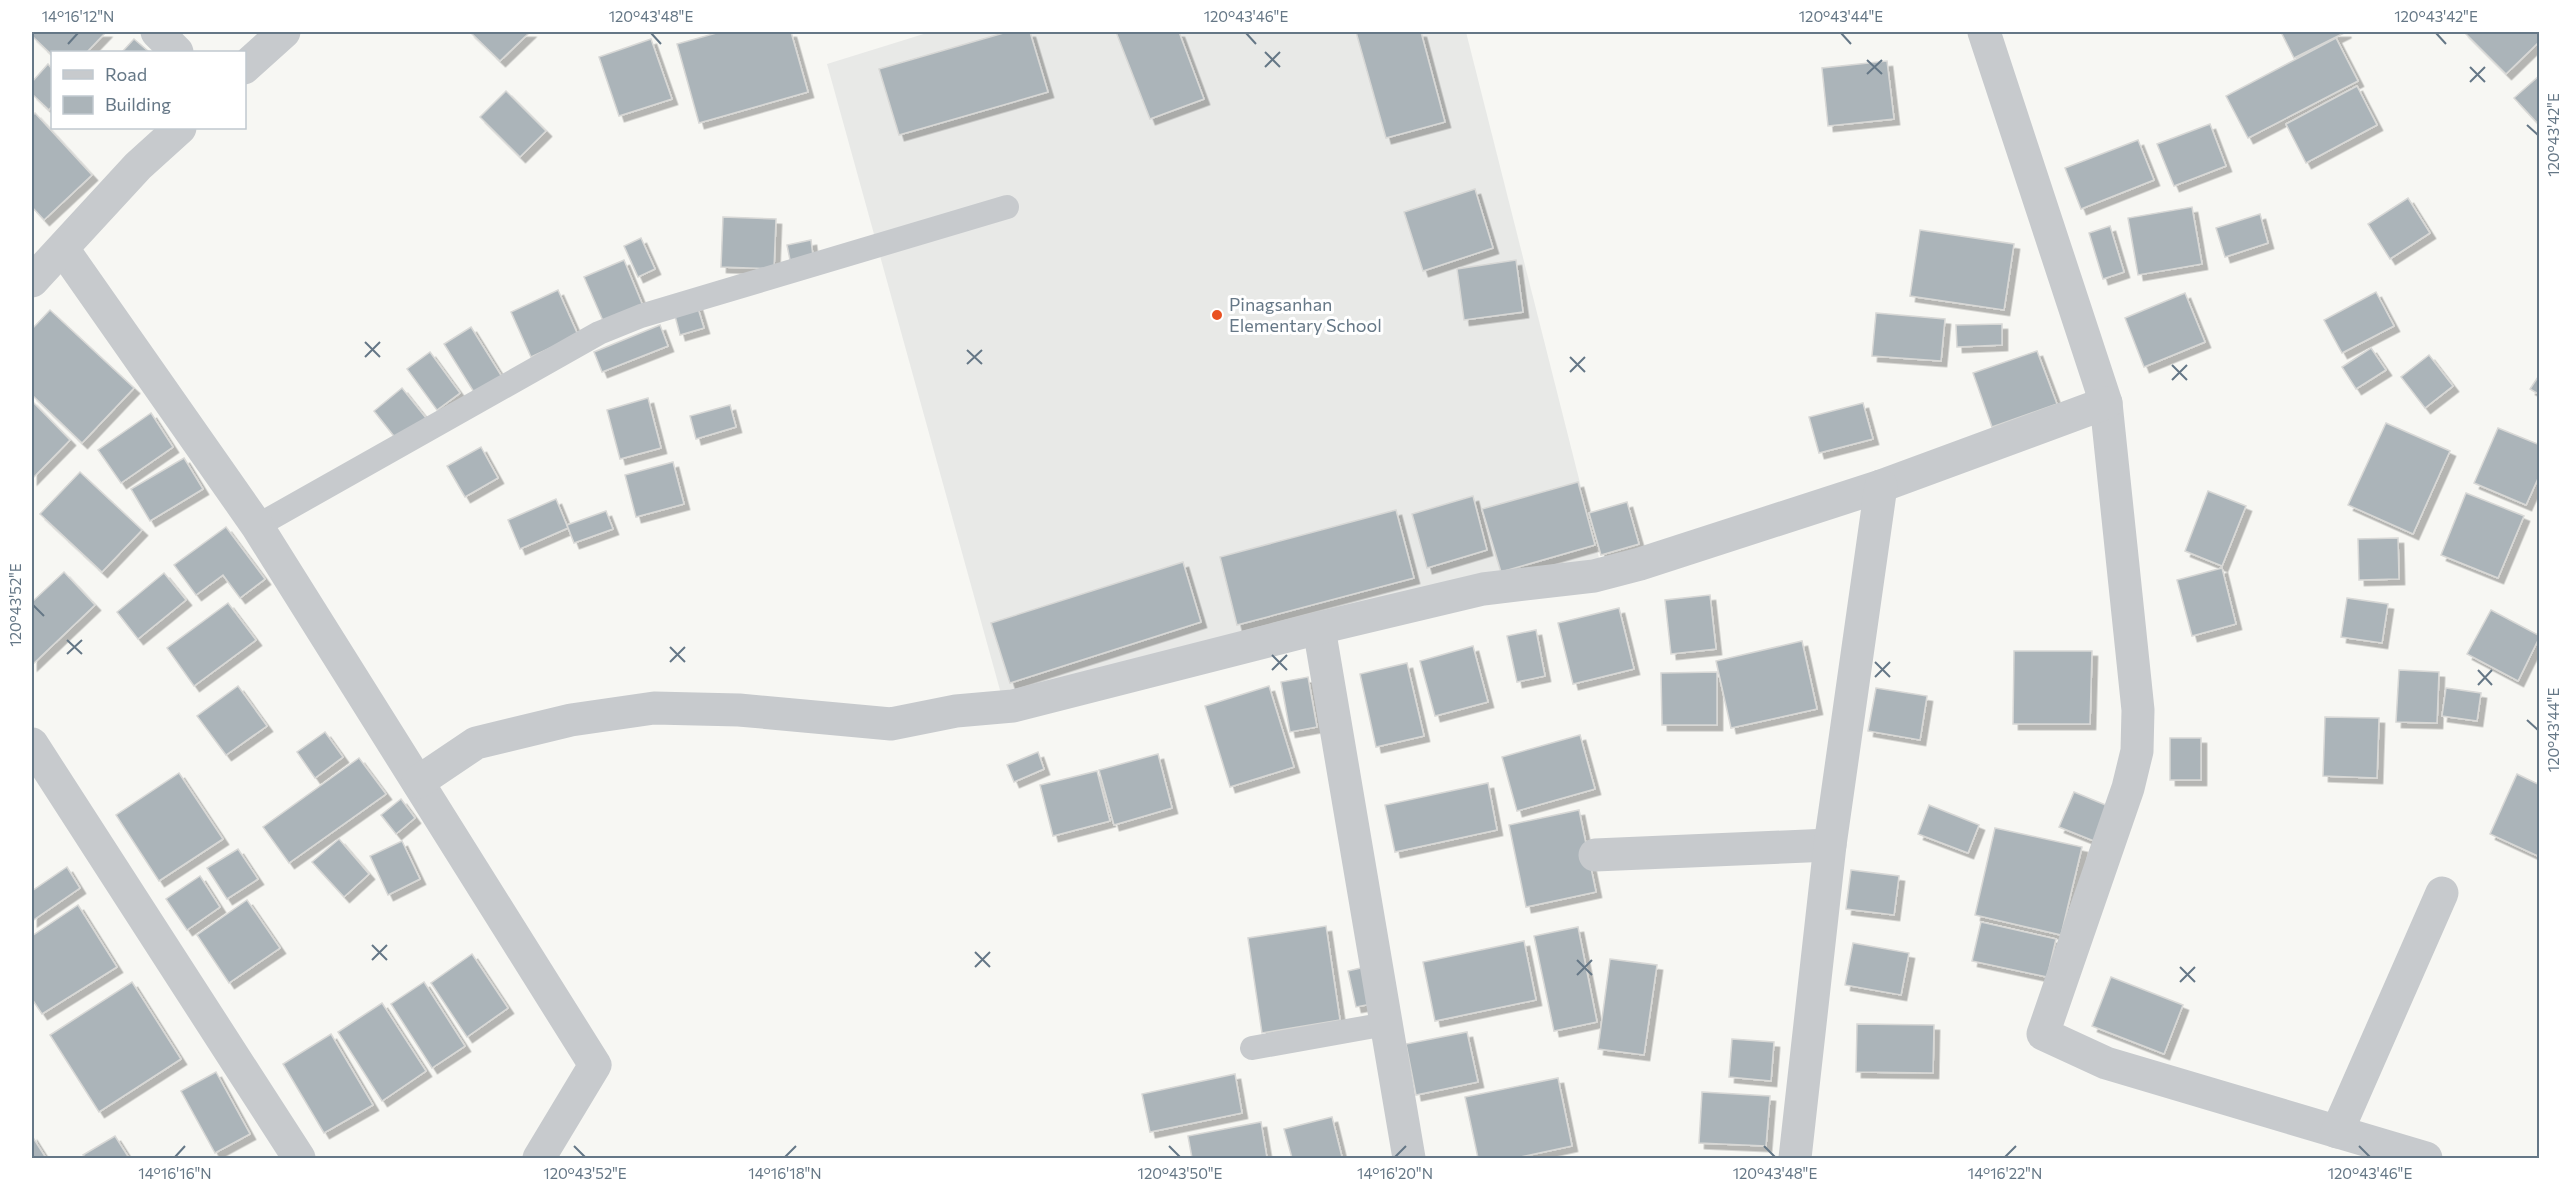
<svg xmlns="http://www.w3.org/2000/svg" width="2571" height="1190" font-family="Commissioner,sans-serif">
  <defs>
    <filter id="shadow"><feDropShadow dx="5.5" dy="5.5" stdDeviation="0" flood-color="#0004"/></filter>
  </defs>
  <rect width="100%" height="100%" fill="#f7f7f3"/>
  <path fill="#e8e9e7" d="M930,32h536l135,534 -598,135 -176,-637z"/>
  <g fill="#abb4b9" stroke="#d8d8d6" stroke-width="1.5" filter="url(#shadow)">
    <path d="M32,32h74l-19,20h-35v3l-20,-19z"/>
    <path d="M470,32h60l-30,29z"/>
    <path d="M720,32h71l17,60 -109,31 -22,-79z"/>
    <path d="M1007,32h23l18,60 -149,43 -20,-66z"/>
    <path d="M1116,32h63l25,67 -54,20z"/>
    <path d="M1356,32h65l24,90 -59,16z"/>
    <path d="M2281,32h65l-52,26z"/>
    <path d="M2464,32h76v9l-34,33z"/>
    <path d="M2336,38l22,43 -110,57 -22,-42z"/>
    <path d="M134,39l15,13h-27z"/>
    <path d="M651,39l21,60 -53,17 -20,-59z"/>
    <path d="M1887,61l7,58 -66,7 -6,-58z"/>
    <path d="M48,64l4,5v37l-3,4 -17,-16v-12z"/>
    <path d="M2540,75v51l-26,-28z"/>
    <path d="M2357,86l20,39 -71,38 -20,-39z"/>
    <path d="M506,91l40,40 -26,26 -40,-40z"/>
    <path d="M35,113l57,62 -48,45 -12,-13v-91z"/>
    <path d="M2210,124l16,42 -52,20 -17,-42z"/>
    <path d="M2138,140l16,40 -73,29 -16,-41z"/>
    <path d="M1475,189l18,59 -70,23 -19,-59z"/>
    <path d="M2408,198l22,35 -40,26 -22,-35z"/>
    <path d="M2192,207l10,57 -64,11 -10,-57z"/>
    <path d="M2260,214l8,29 -43,14 -9,-29z"/>
    <path d="M723,217l53,2 -2,50 -53,-2z"/>
    <path d="M2110,226l14,46 -21,7 -14,-46z"/>
    <path d="M1920,230l94,14 -10,66 -94,-14z"/>
    <path d="M641,238l14,31 -17,8 -14,-31z"/>
    <path d="M811,240l2,16 -23,4 -3,-15z"/>
    <path d="M624,260l19,46 -39,17 -20,-46z"/>
    <path d="M1516,260l7,52 -59,8 -7,-51z"/>
    <path d="M558,290l20,45 -47,22 -20,-45z"/>
    <path d="M2376,292l18,34 -52,27 -18,-33z"/>
    <path d="M2185,293l20,49 -61,25 -19,-49z"/>
    <path d="M697,305l7,23 -24,7 -6,-23z"/>
    <path d="M50,310l84,78 -52,55 -50,-48v-66z"/>
    <path d="M1876,313l69,6 -4,42 -69,-5z"/>
    <path d="M2002,324v21l-45,2 -1,-22z"/>
    <path d="M660,325l8,21 -66,26 -8,-20z"/>
    <path d="M471,327l33,53 -27,17 -33,-53z"/>
    <path d="M2371,348l15,22 -30,19 -14,-22z"/>
    <path d="M2037,351l20,53 -65,23 -19,-54z"/>
    <path d="M430,352l30,41 -23,17 -30,-41z"/>
    <path d="M2429,355l24,31 -28,22 -24,-31z"/>
    <path d="M2540,374v21l-10,-6z"/>
    <path d="M402,388l24,30 -29,22 -23,-29z"/>
    <path d="M648,398l13,50 -41,11 -13,-49z"/>
    <path d="M32,401l38,39 -38,39z"/>
    <path d="M1863,403l10,36 -54,14 -10,-36z"/>
    <path d="M730,405l6,22 -40,12 -6,-23z"/>
    <path d="M151,413l22,34 -52,36 -23,-33z"/>
    <path d="M2386,423l64,28 -37,83 -65,-29z"/>
    <path d="M2498,428l42,17v29l-14,31 -52,-22z"/>
    <path d="M481,447l17,31 -33,19 -18,-31z"/>
    <path d="M184,458l19,31 -53,32 -19,-32z"/>
    <path d="M673,462l11,42 -48,13 -11,-42z"/>
    <path d="M80,472l62,58 -40,42 -62,-58z"/>
    <path d="M1578,482l17,63 -94,27 -19,-63z"/>
    <path d="M2208,491l38,15 -24,60 -37,-15z"/>
    <path d="M2466,493l58,23 -26,62 -57,-23z"/>
    <path d="M1473,496l14,54 -60,18 -15,-54z"/>
    <path d="M556,499l12,29 -48,21 -12,-29z"/>
    <path d="M1627,502l12,42 -38,11 -12,-42z"/>
    <path d="M1396,510l18,68 -177,47 -17,-68z"/>
    <path d="M606,511l7,18 -39,14 -7,-18z"/>
    <path d="M226,527l39,52 -25,19 -17,-23 -27,20 -22,-30z"/>
    <path d="M2398,538l1,41 -40,1 -1,-41z"/>
    <path d="M1183,562l18,60 -191,61 -19,-60z"/>
    <path d="M2222,568l14,56 -44,12 -15,-56z"/>
    <path d="M64,572l31,33 -63,60v-63z"/>
    <path d="M164,573l22,27 -48,39 -21,-27z"/>
    <path d="M1710,595l6,54 -45,5 -6,-54z"/>
    <path d="M2347,598l41,6 -6,39 -41,-6z"/>
    <path d="M228,603l28,37 -62,46 -27,-38z"/>
    <path d="M1619,608l15,61 -61,15 -15,-61z"/>
    <path d="M2491,610l49,26 -22,45 -51,-27z"/>
    <path d="M1536,630l9,46 -28,6 -10,-46z"/>
    <path d="M1802,641l15,68 -86,19 -15,-67z"/>
    <path d="M1473,646l15,56 -53,14 -15,-55z"/>
    <path d="M2014,651h78l-2,73h-77z"/>
    <path d="M1407,663l17,73 -48,11 -16,-73z"/>
    <path d="M2399,670l40,2 -2,51 -41,-1z"/>
    <path d="M1717,672v53h-55l-1,-52z"/>
    <path d="M1308,677l9,50 -27,5 -9,-50z"/>
    <path d="M238,686l29,40 -41,29 -29,-39z"/>
    <path d="M1269,686l25,81 -64,20 -25,-81z"/>
    <path d="M1876,688l51,8 -7,44 -52,-9z"/>
    <path d="M2446,688l35,5 -4,28 -35,-5z"/>
    <path d="M2325,717l54,1 -2,60 -54,-2z"/>
    <path d="M325,732l18,25 -28,21 -18,-26z"/>
    <path d="M1580,735l15,54 -78,22 -15,-54z"/>
    <rect x="2170" y="738" width="31" height="42"/>
    <path d="M1038,752l6,17 -30,13 -7,-17z"/>
    <path d="M1158,754l14,54 -58,17 -15,-55z"/>
    <path d="M359,758l27,36 -97,69 -26,-36z"/>
    <path d="M1097,771l13,50 -57,15 -13,-51z"/>
    <path d="M179,773l44,66 -64,42 -43,-66z"/>
    <path d="M2517,774l23,11v72l-50,-23z"/>
    <path d="M1488,783l9,47 -102,22 -10,-47z"/>
    <path d="M2074,792l34,14 -14,35 -35,-14z"/>
    <path d="M401,799l14,19 -19,16 -15,-19z"/>
    <path d="M1929,805l50,20 -11,28 -50,-19z"/>
    <path d="M1579,810l17,82 -70,15 -17,-82z"/>
    <path d="M1995,828l87,19 -21,88 -86,-20z"/>
    <path d="M339,839l30,35 -25,23 -32,-35z"/>
    <path d="M402,841l18,38 -32,16 -18,-39z"/>
    <path d="M238,849l20,30 -31,20 -20,-31z"/>
    <path d="M67,867l13,21 -48,33v-30z"/>
    <path d="M1851,870l48,6 -5,39 -48,-6z"/>
    <path d="M200,876l20,31 -33,23 -21,-31z"/>
    <path d="M247,900l33,48 -51,35 -32,-48z"/>
    <path d="M78,905l39,62 -75,47 -10,-15v-63z"/>
    <path d="M1981,922l75,17 -9,38 -75,-16z"/>
    <path d="M1326,926l14,94 -78,13 -14,-95z"/>
    <path d="M1578,927l19,95 -43,9 -20,-95z"/>
    <path d="M1524,941l12,59 -101,21 -12,-59z"/>
    <path d="M1853,943l56,10 -8,42 -56,-10z"/>
    <path d="M472,954l36,54 -41,29 -36,-54z"/>
    <path d="M1610,959l47,6 -13,90 -46,-6z"/>
    <path d="M1369,966l8,37 -21,4 -8,-36z"/>
    <path d="M2111,977l72,28 -19,49 -72,-28z"/>
    <path d="M132,982l49,77 -82,53 -49,-77z"/>
    <path d="M424,982l41,64 -33,22 -41,-64z"/>
    <path d="M382,1003l44,68 -44,30 -44,-69z"/>
    <path d="M1857,1024l77,1 -1,48 -77,-1z"/>
    <path d="M1467,1032l11,50 -62,13 -10,-51z"/>
    <path d="M331,1034l42,71 -49,28 -41,-69z"/>
    <path d="M1732,1039l42,3 -3,39 -42,-4z"/>
    <path d="M216,1072l34,62 -35,19 -34,-62z"/>
    <path d="M1235,1074l7,39 -92,19 -8,-38z"/>
    <path d="M1558,1078l14,68 -56,12h-38l-13,-61z"/>
    <path d="M1702,1092l68,4 -4,50 -67,-3z"/>
    <path d="M1332,1117l10,40 -50,1 -8,-29z"/>
    <path d="M1261,1122l6,36h-75l-4,-22z"/>
    <path d="M32,1136l14,22h-14z"/>
    <path d="M115,1136l14,22h-43l-3,-3z"/>
  </g>
  <g fill="none" stroke-linecap="round" stroke-linejoin="round">
    <g stroke="#c7cacd" stroke-width="24">
      <path d="M257,526l342,-193 42,-17 366,-109"/>
      <path d="M1252,1048l134,-24"/>
    </g>
    <g stroke="#c7cacd" stroke-width="33">
      <path d="M157,32l20,20"/>
      <path d="M1984,32l122,371 32,307 -1,41 -9,37 -85,246 63,29 320,95"/>
      <path d="M244,68l40,-36"/>
      <path d="M63,249l194,277 338,539 -56,93"/>
      <path d="M32,281l106,-115 42,-38"/>
      <path d="M1319,628l90,530"/>
      <path d="M32,744l267,414"/>
      <path d="M418,782l58,-39 95,-23 83,-12 85,2 152,14 65,-13 57,-5 306,-78 164,-39 111,-13 46,-12 241,-78 225,-83"/>
      <path d="M1595,855l235,-10"/>
      <path d="M2337,1132l105,-239"/>
      <path d="M1795,1158l35,-313 51,-359"/>
    </g>
  </g>
  <path fill="none" stroke="#657786" stroke-width="2" d="M651,33l10,11M1246,33l10,11M1841,33l10,11M2436,33l10,11M68,44l10,-11M1265,52l15,15M1867,60l15,14M1265,67l15,-15M2470,67l15,15M1867,74l15,-14M2470,82l15,-15M2527,125l11,10M365,342l15,15M967,350l15,14M365,357l15,-15M1570,357l15,15M967,364l15,-14M2172,365l15,15M1570,372l15,-15M2172,380l15,-15M33,605l11,11M67,640l15,14M670,647l15,15M67,654l15,-14M1272,655l15,15M670,662l15,-15M1875,662l15,15M1272,670l15,-15M2478,670l14,15M1875,677l15,-15M2478,685l14,-15M2527,720l11,10M372,945l15,15M975,952l15,15M372,960l15,-15M1577,960l15,15M975,967l15,-15M2180,967l15,15M1577,975l15,-15M2180,982l15,-15M574,1146l11,11M1169,1146l11,11M1764,1146l11,11M2359,1146l11,11M175,1157l10,-11M785,1157l11,-11M1395,1157l11,-11M2005,1157l11,-11"/>
  <circle fill="#e95121" stroke="#fff" stroke-width="2" cx="1217" cy="315" r="6"/>
  <g text-anchor="middle" stroke-width="6" stroke-linejoin="round" paint-order="stroke">
    <g font-size="18" fill="#657786" stroke="#fff" text-anchor="start">
      <text x="1229" y="311">Pinagsanhan<tspan x="1229" dy="21">Elementary School</tspan></text>
    </g>
  </g>
  <rect width="2571" height="1190" fill="none" stroke="#ffffff" stroke-width="66"/>
  <rect x="51" y="51" width="195" height="78" fill="#ffffff" stroke="#c1c9cf" stroke-width="1.5"/>
  <rect x="63" y="70" width="30" height="9" fill="#c7cacd" stroke="#c1c9cf" stroke-width="1.5"/>
  <text x="105" y="81" font-size="18" fill="#657786">Road</text>
  <rect x="63" y="96" width="30" height="18" fill="#abb4b9" stroke="#c1c9cf" stroke-width="1.5"/>
  <text x="105" y="111" font-size="18" fill="#657786">Building</text>
  <rect x="33" y="33" width="2505" height="1124" fill="none" stroke="#657786" stroke-width="2"/>
  <g font-size="15" text-anchor="middle" fill="#657786">
    <text x="78" y="22">14°16'12"N</text>
    <text x="651" y="22">120°43'48"E</text>
    <text x="1246" y="22">120°43'46"E</text>
    <text x="1841" y="22">120°43'44"E</text>
    <text x="2436" y="22">120°43'42"E</text>
    <text transform="translate(2554 135) rotate(-90)" y="5">120°43'42"E</text>
    <text transform="translate(16 605) rotate(-90)" y="5">120°43'52"E</text>
    <text transform="translate(2554 730) rotate(-90)" y="5">120°43'44"E</text>
    <text x="175" y="1179">14°16'16"N</text>
    <text x="585" y="1179">120°43'52"E</text>
    <text x="785" y="1179">14°16'18"N</text>
    <text x="1180" y="1179">120°43'50"E</text>
    <text x="1395" y="1179">14°16'20"N</text>
    <text x="1775" y="1179">120°43'48"E</text>
    <text x="2005" y="1179">14°16'22"N</text>
    <text x="2370" y="1179">120°43'46"E</text>
  </g>
</svg>
